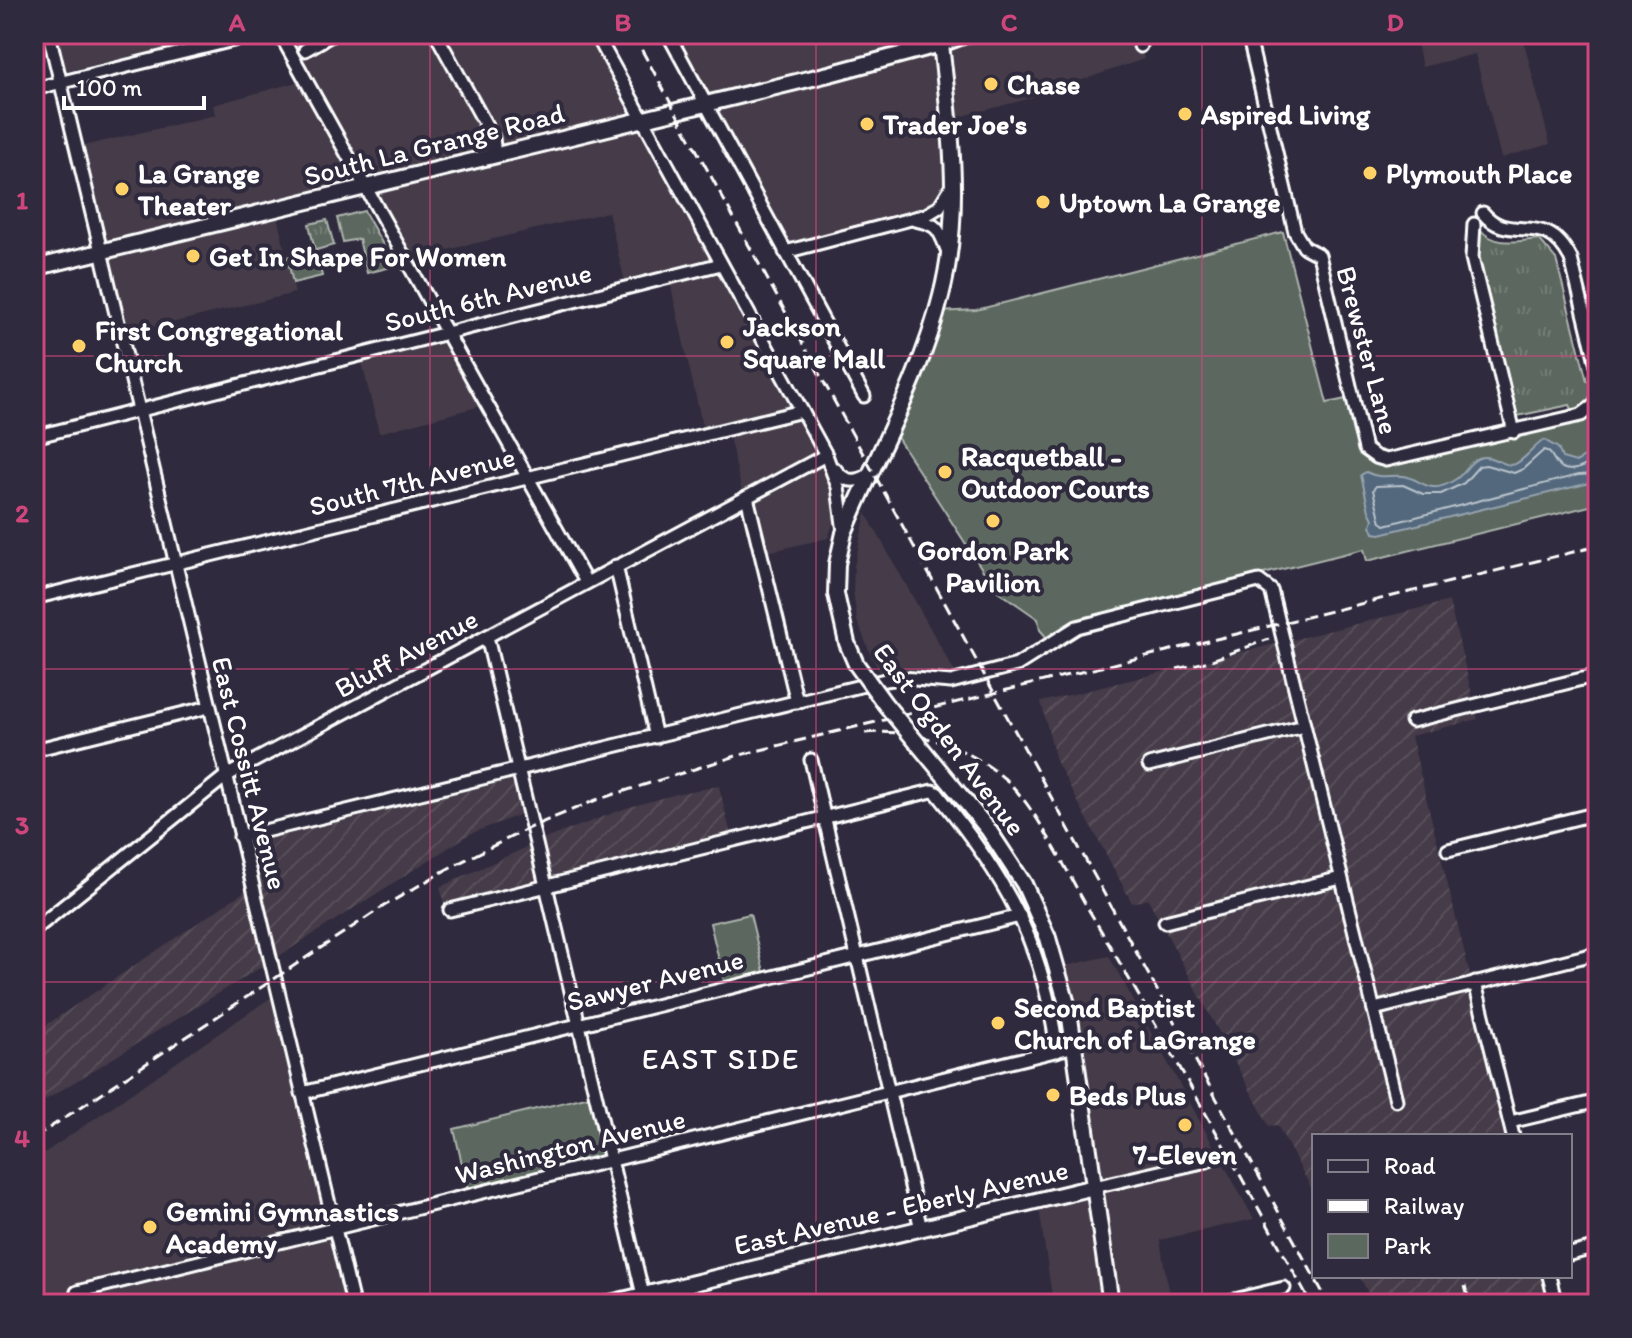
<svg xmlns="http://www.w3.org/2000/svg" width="1632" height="1338" font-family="Itim,sans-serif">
  <defs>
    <pattern id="industrial-furrows" width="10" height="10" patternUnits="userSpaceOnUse" patternTransform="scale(2)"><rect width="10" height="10" fill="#443b48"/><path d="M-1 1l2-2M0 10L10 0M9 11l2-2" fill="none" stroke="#574f5a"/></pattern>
    <pattern id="grass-tufts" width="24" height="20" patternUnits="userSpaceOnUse" patternTransform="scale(2)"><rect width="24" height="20" fill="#5b685e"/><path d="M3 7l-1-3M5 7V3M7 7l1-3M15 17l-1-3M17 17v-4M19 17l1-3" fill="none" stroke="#747f76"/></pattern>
  </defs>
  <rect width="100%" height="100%" fill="#2f2a3d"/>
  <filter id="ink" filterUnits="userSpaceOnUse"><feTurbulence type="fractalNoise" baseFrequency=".0125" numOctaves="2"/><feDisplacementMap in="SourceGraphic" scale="16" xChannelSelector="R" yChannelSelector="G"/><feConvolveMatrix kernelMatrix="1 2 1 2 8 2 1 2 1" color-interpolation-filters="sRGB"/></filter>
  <g filter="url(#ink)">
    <g fill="#443b48">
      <path d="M55,34h169l-160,38z"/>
      <path d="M282,34h152l61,112 -8,11 -119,27z"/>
      <path d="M439,34h154l45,83 -135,33z"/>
      <path d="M673,34h263v9l-228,58z"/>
      <path d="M978,34h161l5,25 -120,41 -72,19 -8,-73z"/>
      <path d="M1415,34h107l28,110 -49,14 -26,-104 -53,13z"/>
      <path d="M937,48l13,139 -24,28 -139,36 -78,-145z"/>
      <path d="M304,80l60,106 -262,64 -23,-103 136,-32 -2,-10z"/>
      <path d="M641,124l76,139 -91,23 -18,-74 -199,47 -37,-69z"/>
      <path d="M276,211l19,82 -173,42 -18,-81z"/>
      <path d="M690,273l2,7 26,-6 107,192 9,19 3,17 -2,17 -7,19 -60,14 -12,-50 -14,-10 -16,-68 -23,5 -34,-151z"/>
      <path d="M445,334l40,71 -106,28 -19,-78z"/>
      <path d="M866,513l92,165 -14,1 -34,-7 -28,3 -10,-17 -15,-37 -4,-31 1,-24z"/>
      <path d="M1109,956l145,263 -94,21 11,64h-118l-15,-103 56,-14 -34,-220z"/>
      <path d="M276,994l74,310h-316v-144z"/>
    </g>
    <g fill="url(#industrial-furrows)">
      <path d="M1449,601l29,118 -67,17 99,400h-196v57l-37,-68 -8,1 -121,-227 -16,4 -76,-142 -15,-59z"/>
      <path d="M515,778l9,35 -54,21 -186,119 -250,154v-74l223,-150 -9,-40z"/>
      <path d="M719,786l12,49 -287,70 -4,-18 104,-48 82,-31 54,-15z"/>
      <path d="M1359,1276h185l7,28h-177z"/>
    </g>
    <g fill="url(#grass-tufts)" stroke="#adb4ae" stroke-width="2">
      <path d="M364,211l31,55 -28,7 -8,-34 -16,3 -6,-24z"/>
      <path d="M327,220l7,25 -18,5 6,26 -29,7 -6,-26 28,-7 -6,-26z"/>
      <path d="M1480,229c14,18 38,12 59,10l17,20 31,122h7c0,15 -5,26 -21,30l-3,-6 -53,11 -39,-158 -2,-18z"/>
    </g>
    <g fill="#5b685e" stroke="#adb4ae" stroke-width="2">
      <path d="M1283,232l44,171 19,-4c8,37 7,67 54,64l179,-43 19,-13v97l-231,57 -3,-12 -270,67 -21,7 -25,16 -8,-9 -2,-11 -43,-30 -104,-161 47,-116 38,-2z"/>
      <path d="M750,914l15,62 -40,9 -15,-62z"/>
      <path d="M594,1095l16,65 -141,35 -15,-66z"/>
    </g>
    <path fill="#52687d" stroke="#97a4b1" stroke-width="2" d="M1598,422v15l-3,-4 -4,6 1,10 6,5v27l-218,53 -6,-1 -3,-8 2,-6 -4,-8 -8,-36 5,-3c14,7 22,3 37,4 19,2 25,22 53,3 9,-6 12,-17 23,-21 13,-5 24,10 36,6 10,-4 19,-18 29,-24l14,8 4,10 14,4 12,-7c1,-14 -1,-21 10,-33z"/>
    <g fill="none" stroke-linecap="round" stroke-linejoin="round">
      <path stroke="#bac3cb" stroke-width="2" d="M1598,459c-12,6 -29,18 -41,5 -6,-7 -4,-11 -13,-14l-21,19 -9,4 -28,-8 -7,1 -15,17 -23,11h-18l-20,-9 -27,1 -3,4 8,32 4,3 193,-50 20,-1"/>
      <g stroke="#fff" stroke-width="17">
        <g id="minor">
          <path d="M49,34l304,1270"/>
          <path d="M280,34l306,548"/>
          <path d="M436,34l57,104 1,8 -7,12"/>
          <path d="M596,34l230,421 12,32 6,45"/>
          <path d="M668,34l196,362"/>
          <path d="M1137,34l3,12"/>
          <path d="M1248,34l47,198 9,15 15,8 46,194 11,8 10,3 195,-45 15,-11 2,-6"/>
          <path d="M305,50l28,-16"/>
          <path d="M34,89l224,-55"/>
          <path d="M1483,213c27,33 62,-6 88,46l27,111"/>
          <path d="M915,220c24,4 24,10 33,32"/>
          <path d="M1474,224l-2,34 42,174"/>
          <path d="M785,252l141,-37 13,-8 13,-21"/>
          <path d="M34,437l687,-173"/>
          <path d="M835,469c9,13 19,14 32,7"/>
          <path d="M747,497l50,205"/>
          <path d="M616,566l40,171"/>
          <path d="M34,598l768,-187"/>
          <path d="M487,637l156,658 -1,9"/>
          <path d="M1412,721l186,-46"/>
          <path d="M34,750l175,-43"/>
          <path d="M811,760l110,469"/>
          <path d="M1149,765l155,-39"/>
          <path d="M240,837l645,-157 17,-2 49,4 66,-17 60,-38 182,-46 12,9 125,510"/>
          <path d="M1448,850l150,-37"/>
          <path d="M450,910l482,-119 5,2c68,85 106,147 120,258"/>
          <path d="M1165,922l176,-44"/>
          <path d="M34,930l192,-154 600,-321"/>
          <path d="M1475,983l38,153"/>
          <path d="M1374,1009l224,-56"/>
          <path d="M302,1093l718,-177"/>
          <path d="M1510,1122l88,-21"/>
          <path d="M1094,1187l113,-26"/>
          <path d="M1570,1254l28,-7"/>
          <path d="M1549,1276l7,28"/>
          <path d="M77,1292l998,-246"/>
          <path d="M1218,1304l66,-16"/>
        </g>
      </g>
      <g stroke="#fff" stroke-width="20">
        <g id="major">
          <path d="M34,268l795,-194 112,-30 27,-10"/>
          <path d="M836,594l1,-30 7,-31c32,-78 77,-155 97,-237 22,-85 9,-174 -1,-260"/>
          <path d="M1048,938l21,73 42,293"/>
          <path d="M606,1304l488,-117"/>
        </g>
      </g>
      <use href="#minor" stroke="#2f2a3d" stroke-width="11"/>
      <use href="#major" stroke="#2f2a3d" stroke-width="14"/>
      <g stroke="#fff" stroke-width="3" stroke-dasharray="12 6" stroke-linecap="butt">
        <path d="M633,34l696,1270"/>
        <path d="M1177,669l32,-8 60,-22"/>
        <path d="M865,733c50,-5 102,13 140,46 33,30 62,94 85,133 76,129 149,260 221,392"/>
        <path d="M34,1138l350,-232 65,-38 82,-41 65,-27 140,-44 862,-210"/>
        <path d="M1465,1286l5,18"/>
      </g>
      <g stroke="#fff" stroke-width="20" stroke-linecap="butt">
        <path id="major-bridge" d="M836,594l11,49 9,21 29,40 103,125 36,55 24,54"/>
      </g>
      <use href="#major-bridge" stroke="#2f2a3d" stroke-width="14"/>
    </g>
  </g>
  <path fill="none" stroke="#ce467c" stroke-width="2" stroke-opacity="0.55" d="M430,34v1270M816,34v1270M1202,34v1270M34,356h1564M34,669h1564M34,982h1564"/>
  <g fill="#ffd166" stroke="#2f2a3d" stroke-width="3">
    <circle cx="991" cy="84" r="8"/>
    <circle cx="1185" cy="114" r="8"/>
    <circle cx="867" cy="124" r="8"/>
    <circle cx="1370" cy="173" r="8"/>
    <circle cx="122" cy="189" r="8"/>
    <circle cx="1043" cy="202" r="8"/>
    <circle cx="193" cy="256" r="8"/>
    <circle cx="727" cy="342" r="8"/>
    <circle cx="79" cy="346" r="8"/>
    <circle cx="945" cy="472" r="8"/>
    <circle cx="993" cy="521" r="8"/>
    <circle cx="998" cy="1023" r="8"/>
    <circle cx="1053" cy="1095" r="8"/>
    <circle cx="1185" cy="1125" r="8"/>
    <circle cx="150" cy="1227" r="8"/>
  </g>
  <g text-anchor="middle" stroke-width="8" stroke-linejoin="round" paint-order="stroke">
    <g font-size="28" font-weight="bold" fill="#fff" stroke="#2f2a3d" text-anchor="start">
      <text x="1007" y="94">Chase</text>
      <text x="1201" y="124">Aspired Living</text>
      <text x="883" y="134">Trader Joe's</text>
      <text x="138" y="183">La Grange<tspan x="138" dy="32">Theater</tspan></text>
      <text x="1386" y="183">Plymouth Place</text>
      <text x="1059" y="212">Uptown La Grange</text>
      <text x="209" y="266">Get In Shape For Women</text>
      <text x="743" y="336">Jackson<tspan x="743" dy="32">Square Mall</tspan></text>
      <text x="95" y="340">First Congregational<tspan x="95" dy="32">Church</tspan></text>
      <text x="961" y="466">Racquetball -<tspan x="961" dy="32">Outdoor Courts</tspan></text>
      <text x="993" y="560" text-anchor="middle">Gordon Park<tspan x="993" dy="32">Pavilion</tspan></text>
      <text x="1014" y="1017">Second Baptist<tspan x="1014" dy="32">Church of LaGrange</tspan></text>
      <text x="1069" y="1105">Beds Plus</text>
      <text x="1185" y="1164" text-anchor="middle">7-Eleven</text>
      <text x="166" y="1221">Gemini Gymnastics<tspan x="166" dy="32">Academy</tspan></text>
    </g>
    <g font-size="28" fill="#fff" stroke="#2f2a3d">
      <text transform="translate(434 144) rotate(-14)" y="10">South La Grange Road</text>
      <text transform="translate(488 297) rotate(-14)" y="10">South 6th Avenue</text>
      <text transform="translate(1368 350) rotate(75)" y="10">Brewster Lane</text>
      <text transform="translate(412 481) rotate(-14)" y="10">South 7th Avenue</text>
      <text transform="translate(406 653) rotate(-28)" y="10">Bluff Avenue</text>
      <text transform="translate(950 739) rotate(53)" y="10">East Ogden Avenue</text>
      <text transform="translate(250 773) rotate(76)" y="10">East Cossitt Avenue</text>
      <text transform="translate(655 980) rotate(-14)" y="10">Sawyer Avenue</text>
      <text transform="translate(570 1146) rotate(-14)" y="10">Washington Avenue</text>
      <text transform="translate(901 1207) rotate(-13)" y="10">East Avenue - Eberly Avenue</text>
    </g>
    <g font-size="30" letter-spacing="2" fill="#fff" stroke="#2f2a3d">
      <text x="721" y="1069">EAST SIDE</text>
    </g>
  </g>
  <rect width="1632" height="1338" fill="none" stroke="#2f2a3d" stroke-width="88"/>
  <rect x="1312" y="1134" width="260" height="144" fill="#2f2a3d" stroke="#827f8b" stroke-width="2"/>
  <rect x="1328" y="1160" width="40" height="12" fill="#2f2a3d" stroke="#827f8b" stroke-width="2"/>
  <text x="1384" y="1174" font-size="24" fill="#ffffff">Road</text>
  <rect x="1328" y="1200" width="40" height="12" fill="#ffffff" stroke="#827f8b" stroke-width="2"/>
  <text x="1384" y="1214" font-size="24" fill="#ffffff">Railway</text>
  <rect x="1328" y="1234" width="40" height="24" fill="#5b685e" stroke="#827f8b" stroke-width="2"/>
  <text x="1384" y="1254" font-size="24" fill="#ffffff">Park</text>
  <path d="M64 96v12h140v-12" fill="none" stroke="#ffffff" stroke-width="4"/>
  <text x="76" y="96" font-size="24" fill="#ffffff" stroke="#2f2a3d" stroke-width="6" paint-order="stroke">100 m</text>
  <rect x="44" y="44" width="1544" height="1250" fill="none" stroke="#ce467c" stroke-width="3"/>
  <g font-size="26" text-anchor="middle" font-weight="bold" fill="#ce467c">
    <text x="237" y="31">A</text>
    <text x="623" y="31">B</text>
    <text x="1009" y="31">C</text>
    <text x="1395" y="31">D</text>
    <text x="22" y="209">1</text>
    <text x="22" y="522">2</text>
    <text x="22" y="834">3</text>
    <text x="22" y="1147">4</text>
  </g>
</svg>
